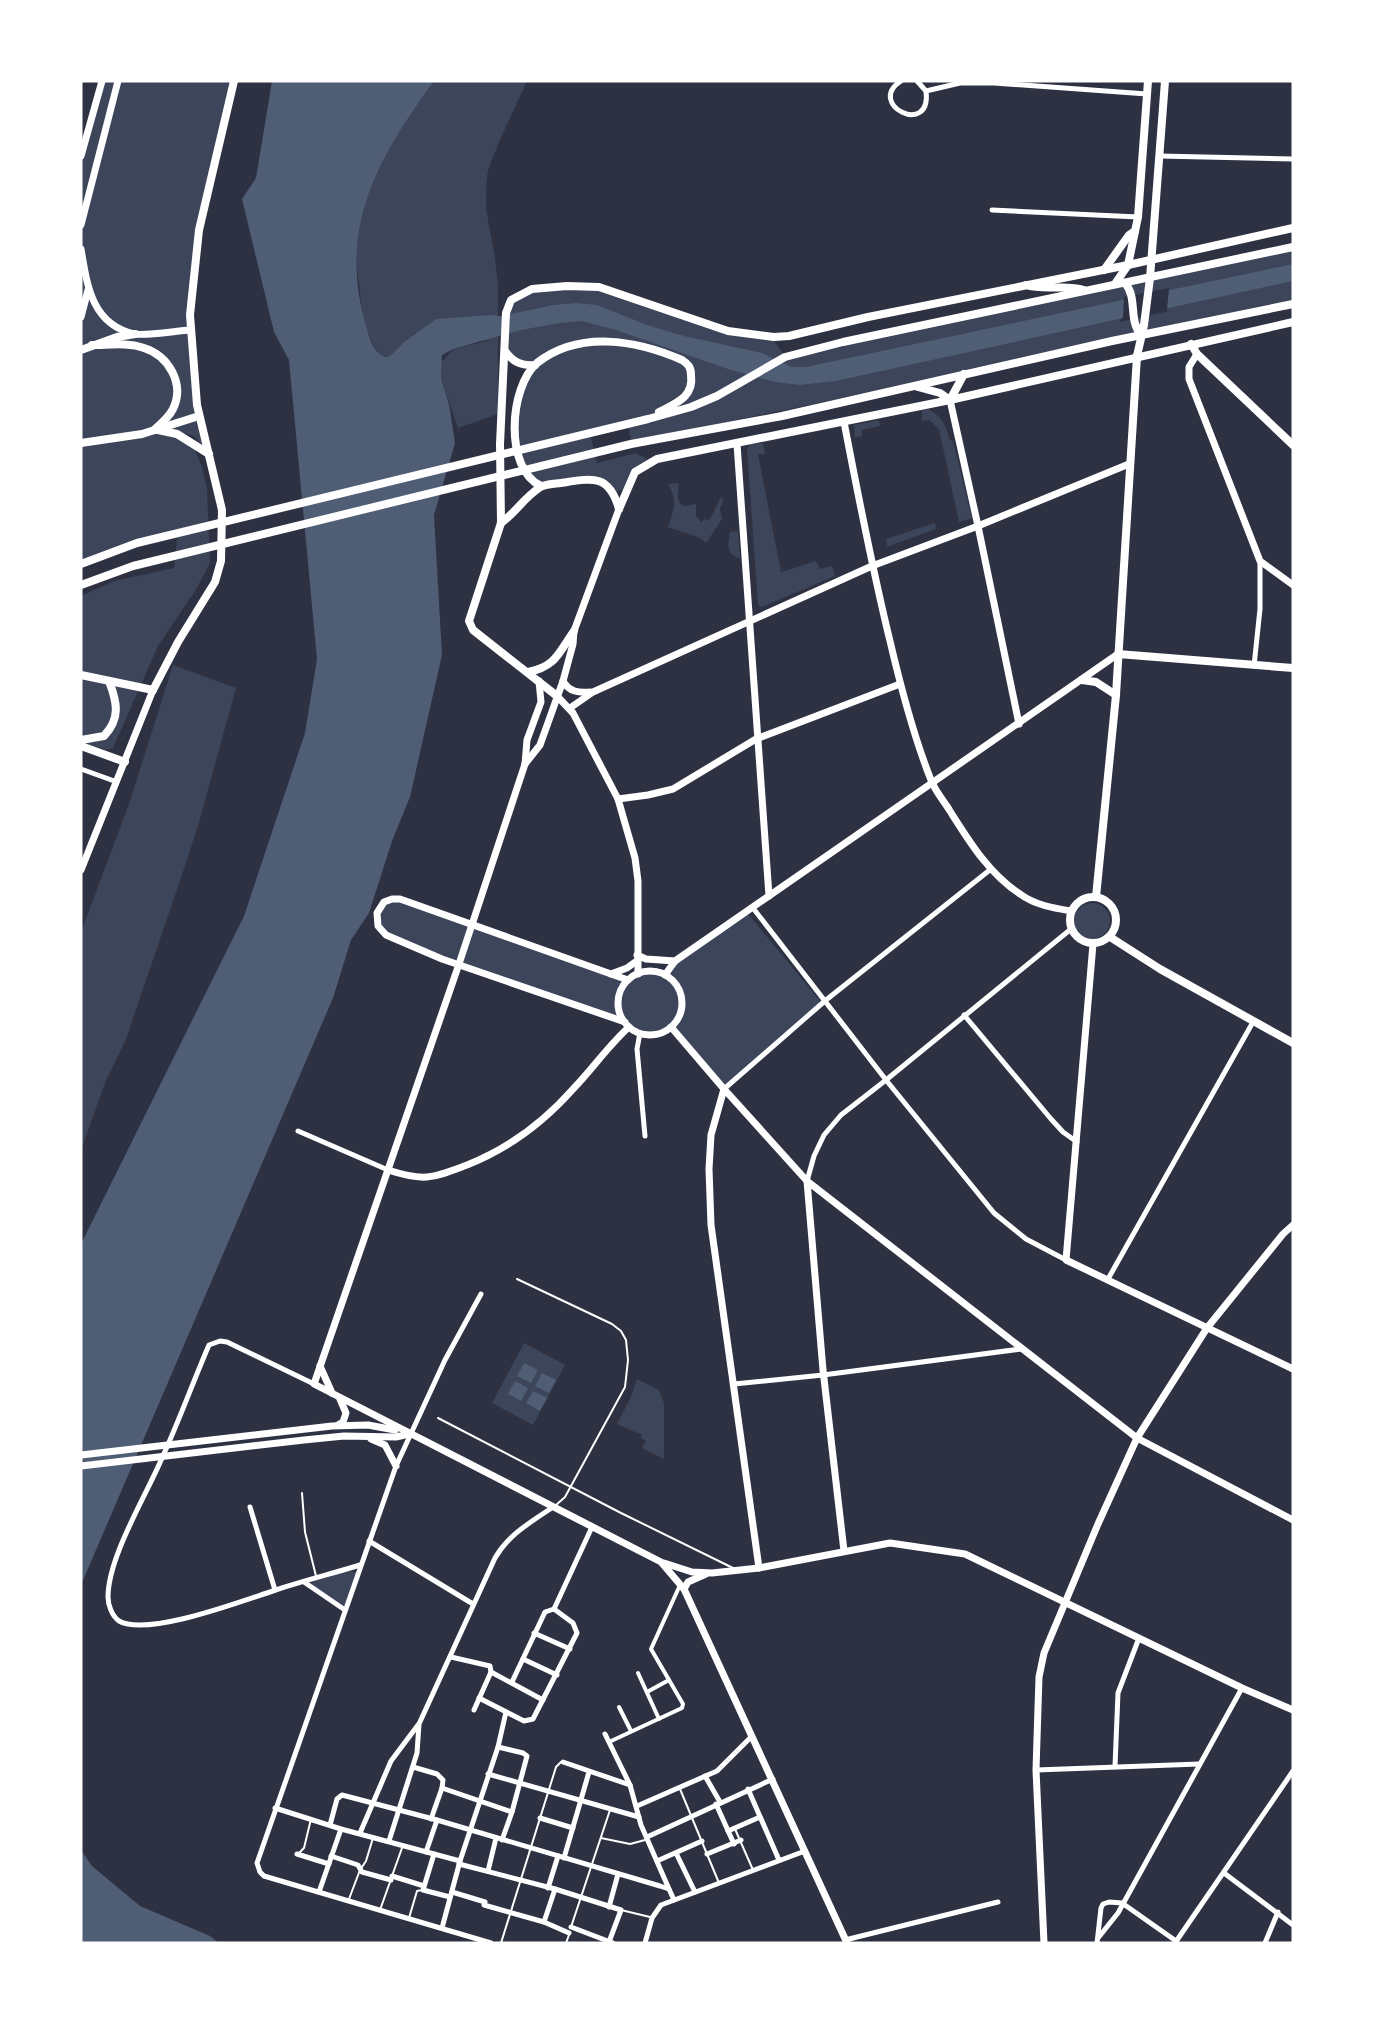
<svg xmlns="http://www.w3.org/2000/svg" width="1374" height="2024" font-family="'Public Sans',sans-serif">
  <rect width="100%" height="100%" fill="#2d3142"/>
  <g fill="#3c4559" fill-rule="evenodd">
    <path d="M102,81h131l-34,149 -9,119 19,105 -15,-18 -11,-3 8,8 11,26 5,22 3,74 -15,28 -37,55 -45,102 -6,2 -26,-8v-146l33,-15 60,-13 4,-39 -97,32v-117l90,-12 -90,11v-287z"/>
    <path d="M434,81h93l-28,61 -11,28 -2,16v23l8,43 4,31v131l-40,14 -17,-50v-15l12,-14 38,-9 -88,3 -13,13h-8c-16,-17 -20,-42 -22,-64 -1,-12 -4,-25 -4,-37 0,-64 43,-125 78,-174z"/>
    <path d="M1293,247v57l-585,122 -77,18 -3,-21 14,-3 -1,-4 -52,14 8,33 39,-10 11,6 -15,11 -8,20 -11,2c-22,-28 -46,-5 -73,-8 -29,-2 -28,-65 -24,-85 3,-13 10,-23 16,-33 -29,-1 -27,-19 -26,-42 0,-10 -1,-18 5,-28l21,-7 35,-3 32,1 130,46 45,8 12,16 57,-15 97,-22zM651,353l34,10c15,31 -11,38 -34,49l29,-17 8,-11 -2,-18 -8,-5z"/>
    <path d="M928,409c14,7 18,17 22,31l3,1 19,77 -13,4 -20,-93 -10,-9 -7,1v-11z"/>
    <path d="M879,420l1,6 -18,4v6l-7,2 -1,-13z"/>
    <path d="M763,443l2,11h-7l23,118 35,-11 4,8 12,-3 3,10 -73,31 -4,-2 -11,-156 4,-5z"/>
    <path d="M679,483c-1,7 -4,22 7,23 3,0 6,-2 10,-2v12l5,6 3,-3 5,2 12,-24 3,2 -4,9 2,11 -16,24 -6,-5 -32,-11c6,-19 10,-25 0,-43z"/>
    <path d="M935,523l1,6 -49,18 -1,-8z"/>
    <path d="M738,531l2,28 -9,-5 -3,-8 2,-14z"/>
    <path d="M173,665l63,23 -36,131 -15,47 -59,173 -21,44 -24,67v-218l48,-128z"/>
    <path d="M395,900l74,25 -12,36 -69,-26 -6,-5 -3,-17 8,-10z"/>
    <circle cx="1092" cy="921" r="18"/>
    <path d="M748,914l74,89 -98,84 -51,-60c14,-18 13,-39 -6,-53l7,-10z"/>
    <path d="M473,927l152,54c-9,13 -8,23 -5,38l-158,-56z"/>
    <circle cx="650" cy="1003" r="30"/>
    <path d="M524,1343l41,22 -32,60 -41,-22z"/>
    <path d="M637,1379l22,11 5,13v56l-22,-11 4,-7 -5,-3 1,-3 -25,-11 14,-27z"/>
    <path d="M349,1571l10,1 -14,35 -37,-22 9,-6z"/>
  </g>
  <g fill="#4f5d75">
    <path d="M272,81h162c-54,75 -95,141 -70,237 4,14 7,33 21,39l5,-1 13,-13 33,-24 54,-4 11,1 53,-11 22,-2 21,2 50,20 37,11 78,17 30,14h14l487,-103v17l-457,100 -36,4 -25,-3 -44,-12 -115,-40 -34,-9 -22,2 -39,7 -68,19 -11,6 -1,23 8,26 6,39 -21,72 8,140 -32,142 -18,44 -23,72 -18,27 -18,58 -252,587v-341l163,-328 61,-183 12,-74 -28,-299 -15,-28 -32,-133 14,-21z"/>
    <path d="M524,1363l14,7 -7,13 -14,-7z"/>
    <path d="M542,1373l14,7 -7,13 -14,-7z"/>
    <path d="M515,1381l13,7 -7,13 -13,-7z"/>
    <path d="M533,1391l14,7 -7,13 -14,-8z"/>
    <path d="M81,1850l11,16 48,40 70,30 9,7h-138z"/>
  </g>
  <path fill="#2d3142" d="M1169,288l-2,22 2,1 -50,11 4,-5 1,-20z"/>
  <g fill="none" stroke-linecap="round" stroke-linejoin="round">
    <g stroke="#fff" stroke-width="2">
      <path d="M517,1279l95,45 9,7 5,9 2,20 -3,27 -60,110 -9,8"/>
      <path d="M438,1418l183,95 112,55"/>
      <path d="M302,1493l3,39 11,44"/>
      <path d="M680,1789l39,94"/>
      <path d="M735,1829l18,41"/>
      <path d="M601,1838l29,6 15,-4"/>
      <path d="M299,1853l5,-5 7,-29"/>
      <path d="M392,1876l10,-28"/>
      <path d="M349,1899l11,-29 6,-9 7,-23"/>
      <path d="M380,1910l10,-28"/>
      <path d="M621,1910l29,7"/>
      <path d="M409,1918l8,-27 5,-1"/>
      <path d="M571,1927l39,-117"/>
      <path d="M501,1943l55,-176 5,-5"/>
      <path d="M566,1943l3,-8"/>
    </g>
    <g stroke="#fff" stroke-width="4">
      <path d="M638,1673l21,46"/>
      <path d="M647,1692l22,-12"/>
      <path d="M619,1707l12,24"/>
      <path d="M609,1742l73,-34 1,-4 -32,-55 29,-64"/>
    </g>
    <g stroke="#fff" stroke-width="5">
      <path d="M901,81c-36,23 31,57 25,10l-9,-10"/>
      <path d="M926,91l34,-8h34l153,11"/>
      <path d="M1159,156l134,3"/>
      <path d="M992,210l146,7"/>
      <path d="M1254,666l6,-57v-48"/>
      <path d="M81,769l36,13"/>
      <path d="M753,908l133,172 108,133 32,26 40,21"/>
      <path d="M964,1015l87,104 12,13 14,10"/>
      <path d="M640,1033l-3,16 8,87"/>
      <path d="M724,1089l102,-89 165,-131"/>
      <path d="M298,1131l90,39"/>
      <path d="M807,1181l7,-25 10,-21 17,-20 45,-35 185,-151"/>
      <path d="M1108,1279l145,-257"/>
      <path d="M481,1294l-36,66 -49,106 -139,397 3,9 4,4 227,67"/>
      <path d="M314,1384l-87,-42 -7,-1 -11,4c-16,37 -30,76 -47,113 -16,38 -54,99 -54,139 0,8 4,19 11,24 29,16 123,-20 154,-30 29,-10 58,-17 87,-26"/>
      <path d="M734,1384l89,-9 198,-26"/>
      <path d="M250,1507l25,83"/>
      <path d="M369,1541l104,63"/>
      <path d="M304,1582l41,28"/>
      <path d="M534,1633l36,16"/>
      <path d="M451,1657l39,9 1,6 52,28"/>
      <path d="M523,1659l34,16"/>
      <path d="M512,1682l33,-70 9,-3 38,-82"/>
      <path d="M479,1698l45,23 9,-2 44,-86 -4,-10 -19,-14"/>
      <path d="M474,1710l17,-38"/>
      <path d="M605,1734l25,51 11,40 28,64"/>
      <path d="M498,1747l25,6 4,3 -15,56 -10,28"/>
      <path d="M563,1762l67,23"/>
      <path d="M1115,1766l3,-73 21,-55"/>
      <path d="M413,1767l24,7 6,6 -1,8 -11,31"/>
      <path d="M1036,1770l163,-6"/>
      <path d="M488,1774l151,43"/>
      <path d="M705,1776l15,26"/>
      <path d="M442,1788l70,24"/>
      <path d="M748,1789l31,71"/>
      <path d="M716,1804l18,40"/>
      <path d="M637,1806l80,-35 35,-35"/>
      <path d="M275,1808l66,21 119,32"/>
      <path d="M540,1818l33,10"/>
      <path d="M330,1825l7,-26 5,-4 95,25 223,66 9,3 5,11"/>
      <path d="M728,1831l32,-14"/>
      <path d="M360,1833l31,-72 27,-36"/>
      <path d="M647,1837l126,-58"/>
      <path d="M389,1841l28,-88 2,-29 76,-166c14,-24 36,-36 58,-51"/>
      <path d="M426,1852l11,-32"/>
      <path d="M676,1853l19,39"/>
      <path d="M297,1854l32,10"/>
      <path d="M434,1854l-11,36 27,7"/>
      <path d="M707,1854l34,-14"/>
      <path d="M331,1856l27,9 4,7 29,8"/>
      <path d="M564,1858l25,-86"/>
      <path d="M657,1861l45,-20"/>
      <path d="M459,1864l96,25 66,21 -12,32"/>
      <path d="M488,1871l8,-33"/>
      <path d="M1224,1873l69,52"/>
      <path d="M392,1876l32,10"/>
      <path d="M548,1888l10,-32"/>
      <path d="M319,1892l22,-63"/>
      <path d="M452,1892l33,10"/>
      <path d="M484,1905l60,17 25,11"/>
      <path d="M609,1907l9,-33"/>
      <path d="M544,1922l11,-33"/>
      <path d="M571,1927l42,16"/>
      <path d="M442,1928l18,-67 38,-114 8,-35"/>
      <path d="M1098,1938l20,-25 124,-225"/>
      <path d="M845,1940l153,-38"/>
      <path d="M645,1943l7,-25 9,-13 144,-54"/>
      <path d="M1097,1943l4,-35 2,-4 6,-2 13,1 54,38"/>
      <path d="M1175,1943l118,-172"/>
      <path d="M1265,1943l13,-31"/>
    </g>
    <g stroke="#fff" stroke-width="7">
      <path d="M81,156l21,-75"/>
      <path d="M81,225l37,-144"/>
      <path d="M81,249c6,35 10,75 53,85 11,2 42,-3 56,-4"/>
      <path d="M81,317l7,-27"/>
      <path d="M1197,354l-8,13v12l71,182 33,24"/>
      <path d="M950,400l28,126 41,198"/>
      <path d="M844,422c14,73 28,146 46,219 11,47 23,94 41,139 4,11 13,21 19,31 19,30 39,63 70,83 15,11 33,14 51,17"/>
      <path d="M737,444l32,452"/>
      <path d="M539,681l2,21 -14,38 -2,24 -66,200 -145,420 347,178 23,27 163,354"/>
      <path d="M563,681c6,11 16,12 27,11"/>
      <path d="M557,696l16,17 45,86 17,59 3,23v93"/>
      <path d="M570,708l23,-16 279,-126 106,-40 151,-62"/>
      <path d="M525,764l15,-19 23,-64 10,-37 1,-13 45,-122"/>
      <path d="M618,799l30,-4 25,-6 83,-50 144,-55"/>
      <path d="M81,870l72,-180"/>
      <path d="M1093,944l-27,316 227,109"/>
      <path d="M637,955l9,4 29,2"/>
      <circle cx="650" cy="1003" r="32"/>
      <path d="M611,974l16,-6 11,-8"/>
      <path d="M665,975l10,-14 443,-307"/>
      <path d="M625,1022l-183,-63 -56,-24 -8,-9 -1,-13 7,-11 8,-3h8l228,81"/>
      <path d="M671,1027l53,62 83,92 330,257 156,82"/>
      <path d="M724,1089l-13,46 -2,34 2,56 48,343"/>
      <path d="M388,1170c37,12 44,8 79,-5 43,-17 77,-43 107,-77 19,-20 35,-43 55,-61"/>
      <path d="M807,1181l16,189 21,181"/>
      <path d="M320,1366l12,27"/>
      <path d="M338,1425l5,-3 3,-9 -6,-14"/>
      <path d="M371,1439l14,6 11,21"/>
      <path d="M81,1455l251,-29 36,-1 27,5"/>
      <path d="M81,1466l223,-26 40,-4 52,1 13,-3"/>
      <path d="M664,1563l28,9 20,1 47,-5 131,-25 75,11 277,134 51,22"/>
      <path d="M684,1589l4,-7 18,-8"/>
      <path d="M1044,1943l-8,-173 3,-93 5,-24 54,-129 39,-86 70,-110 76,-94 10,-9"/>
    </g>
    <g stroke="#fff" stroke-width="8">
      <path d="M1191,344l6,10 96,91"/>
      <path d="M619,509l16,-37 22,-13 293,-59 343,-78"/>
      <path d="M501,523c14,-10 23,-25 38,-35 5,-4 15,-4 22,-5 32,-5 48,-9 58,26"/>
      <path d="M1118,654l175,14"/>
      <path d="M528,672c28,-5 31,-20 46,-41"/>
      <path d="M1082,680l14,2 20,13"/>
      <path d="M153,690l25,-48 37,-60 6,-21 1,-51 -25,-105 -7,-90 9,-85 35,-149"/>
      <path d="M557,696l-84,-66 -4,-9 32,-98 -1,-79 6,-131 5,-13 21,-11 35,-3 32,1 129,44 46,6 15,-1 79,-19 260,-52 165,-37"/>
      <circle cx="1093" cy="920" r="23"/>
      <path d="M1096,897l20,-202 21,-339"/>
      <path d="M1110,937l50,32 133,74"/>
    </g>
    <g stroke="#fff" stroke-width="8">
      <path d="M1104,270l25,-35 6,-4"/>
      <path d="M1125,283c13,15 3,37 16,52"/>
      <path d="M1115,284l13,-19 10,-48 10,-136"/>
      <path d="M1026,285c19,6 39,-1 58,5"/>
      <path d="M92,345c17,0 36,-3 52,3 25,8 41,36 29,61 -4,8 -12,15 -19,21"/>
      <path d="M81,350l36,-13 18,-3"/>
      <path d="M505,351c8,11 16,15 30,14"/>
      <path d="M1137,356l7,-31 6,-47 15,-197"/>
      <path d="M918,387l22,6 10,7 14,-26"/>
      <path d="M158,430l19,4 32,20"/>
      <path d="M81,443l61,-9 57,-18"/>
      <path d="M541,486c-37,-17 -32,-99 -4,-123 42,-33 99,-23 145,-3 6,4 9,7 9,15 3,22 -15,28 -32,37"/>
      <path d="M81,564l56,-21 511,-124 43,-12 26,-11 68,-39 58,-15 450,-95"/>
      <path d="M81,585l52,-19 498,-122 151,-28 330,-75 181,-37"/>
      <path d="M81,675l72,15"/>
      <path d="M81,740l23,-4c17,-18 13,-34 5,-55"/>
      <path d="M81,746l44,16"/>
    </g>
  </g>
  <rect width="1374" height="2024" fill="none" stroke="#ffffff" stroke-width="165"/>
</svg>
